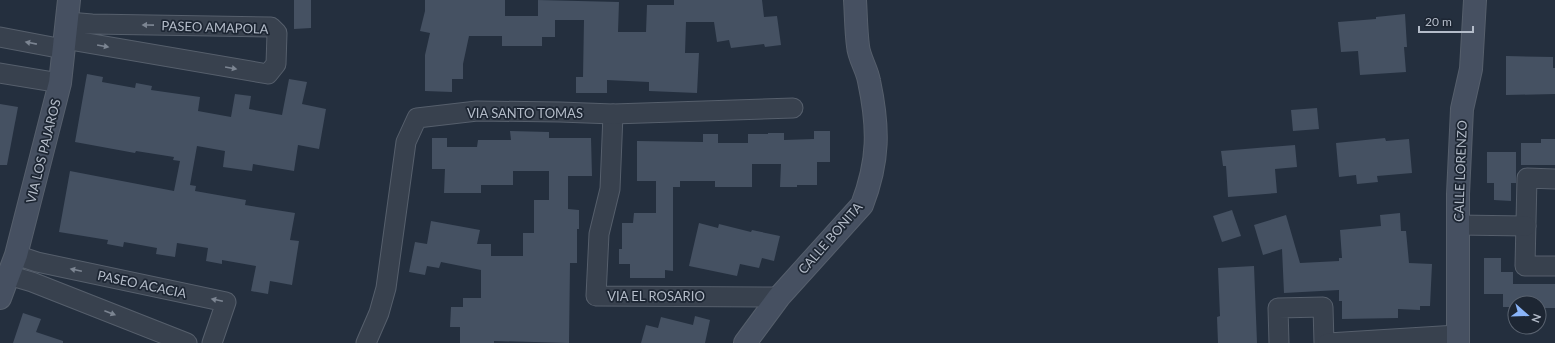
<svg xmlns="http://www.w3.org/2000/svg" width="1555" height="343" font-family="Lato,sans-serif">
  <rect width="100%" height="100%" fill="#242f3e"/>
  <g fill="#455162">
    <path d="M294,0h17v28l-17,1z"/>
    <path d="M425,0h80v16h33v-16l81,2 -1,30h28l1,-27h27v-5h88l2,17 13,-1 4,29 -16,2 -1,-3 -33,4 -2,-8 -12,2 -3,-20h-28l-1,31h14l-2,40 -48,-2v-9l-42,-2v13h-31v-16h7l1,-57h-29v17h-13v9h-40v-10h-33l-6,28v15h-11v13l-27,-1v-36l5,-22 -10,-2 5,-20z"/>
    <path d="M1405,14l2,33h-3l2,25 -46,3 -2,-24 -17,1 -3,-30 38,-3v-2z"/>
    <path d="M1506,56l47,1v11h2v26l-49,1z"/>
    <path d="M87,74l16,3 -1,5 33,6 1,-5 16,3 -1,4 49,7 -2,14 33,6 4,-23 16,2 -2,13 33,6 7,-36 18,3 -5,22 24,5 -7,40 -21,-4 -4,26 -41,-7 -1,7 -29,-4 2,-16 -28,-5 -7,39 6,1 -1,5 51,9 -1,5 50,8 -5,27 9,1 -7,44 -22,-4 -2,13 -17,-3 5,-25 -34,-6v4l-16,-3 2,-13 -31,-5 -2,14 -19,-3 1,-6 -33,-6 -1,5 -16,-3 1,-4 -49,-8 11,-61 104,20 6,-30 -7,-1 1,-3 -38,-6 -1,2 -60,-11z"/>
    <path d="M0,104l18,3 -11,58h-7z"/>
    <path d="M1317,108l2,21 -26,2 -2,-21z"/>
    <path d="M510,131l39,1v6h42l1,38h-24v33l11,1v19h-2v34h-7l-1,80 -75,-2v2h-34v-16h-10l1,-20h12v-9h18v-28l-40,-8 -2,6 -12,-2 -2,9 -16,-3 6,-30 12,2 4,-23 49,9 -3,14h14v12h32v-23h11v-33h15v-29h-36v14h-32v8h-37l1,-24h-13v-31h15v9h30l1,-7h33z"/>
    <path d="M814,131h16v31h-13v23h-20v2h-17l1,-23h-29v23h-37v-6h-35v6h-7v84l-8,-1v8h-35v-14h-11v-15h3v-26h11l1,-10h22v-32h-19v-40l66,1v-8h15v9h30v-9h20v-1h16v7l30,-1z"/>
    <path d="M1385,138l1,3 23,-2 3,34 -35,3 1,6 -21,2 -1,-9 -17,2 -3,-34z"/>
    <path d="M1541,139h14v26h-34v-22h20z"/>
    <path d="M1295,145l2,22 -22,2 2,24 -49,4 -2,-31h-3l-2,-15z"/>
    <path d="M1487,152h29v31h-5v18l-17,-1v-17h-7z"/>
    <path d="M1232,210l9,26 -19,6 -9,-26z"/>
    <path d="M1400,213l1,18h5l3,32 23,1 -2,42h-10v4l-22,-1v9l-56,1v-18h-3v-11l-55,3 -2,-44 -19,6 -9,-30 32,-10 14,48 39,-2v-3h3l-2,-28 41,-4 -1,-11z"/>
    <path d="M699,223l19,5 1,-4 32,8 1,-2 28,6 -6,25 -12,-3 -3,10 -19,-4 -3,12 -48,-10z"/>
    <path d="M1484,258h17v14h12v12h42v24h-16v-5h-24v4h-12v-13h-19z"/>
    <path d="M1254,266l3,77h-39l-1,-26 3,-1 -2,-48z"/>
    <path d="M23,313l18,6 -5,13 27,9v2h-50z"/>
    <path d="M695,316l15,4 -5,23h-64l5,-18 12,3 3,-11 32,8z"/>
  </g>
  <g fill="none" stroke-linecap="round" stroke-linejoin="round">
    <g stroke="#565f6c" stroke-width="21">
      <g id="street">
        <path d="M0,37l63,12"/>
        <path d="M64,39l204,35 8,-10 1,-31 -6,-6 -179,-3 -24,-2"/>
        <path d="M0,73l60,10"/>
        <path d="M613,114l-3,75 -11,45 -3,62 183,1"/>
        <path d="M1555,179l-28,-1 -2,88h30"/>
        <path d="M1458,225l68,1"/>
        <path d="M16,255l21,7 189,40 -14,41"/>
        <path d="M8,275l24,7 155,61"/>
        <path d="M366,343l13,-30 7,-25 20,-146 11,-24 60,-7 83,1 53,2 180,-6"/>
        <path d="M1279,343l-1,-35 45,-1 1,36"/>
        <path d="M1328,343l129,-8"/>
      </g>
    </g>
    <g stroke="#565f6c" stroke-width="24">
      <g id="secondary">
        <path d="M0,298l16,-43 44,-172 9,-83"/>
        <path d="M745,343l34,-46 83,-92c17,-44 17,-77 7,-124 -2,-12 -10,-23 -11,-35 -2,-15 -2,-31 -3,-46"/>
        <path d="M1458,343v-149l4,-85 9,-40 4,-69"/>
      </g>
    </g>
    <use href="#street" stroke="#38414e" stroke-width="19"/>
    <use href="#secondary" stroke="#465061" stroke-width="22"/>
  </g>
  <defs><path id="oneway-solid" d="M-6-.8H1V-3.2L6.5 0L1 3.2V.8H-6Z"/></defs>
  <g fill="#7c8592">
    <use href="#oneway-solid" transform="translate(148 25) rotate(-179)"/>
    <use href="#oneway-solid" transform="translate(31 43) rotate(-169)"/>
    <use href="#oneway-solid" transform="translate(103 46) rotate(10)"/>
    <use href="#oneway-solid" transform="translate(231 68) rotate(10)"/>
    <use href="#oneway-solid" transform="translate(76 270) rotate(-168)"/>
    <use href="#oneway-solid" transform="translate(217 300) rotate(-168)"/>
    <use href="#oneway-solid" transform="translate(110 313) rotate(21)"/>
  </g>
  <g text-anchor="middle" stroke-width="3.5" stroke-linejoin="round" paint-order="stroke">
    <g font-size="13" fill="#b4bcc9" stroke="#1d2633">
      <text transform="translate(215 27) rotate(2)" y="5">PASEO AMAPOLA</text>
      <text x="525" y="118">VIA SANTO TOMAS</text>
      <text transform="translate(43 151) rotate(-76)" y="5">VIA LOS PAJAROS</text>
      <text transform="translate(1460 171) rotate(-88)" y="5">CALLE LORENZO</text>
      <text transform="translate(830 238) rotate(-49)" y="5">CALLE BONITA</text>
      <text transform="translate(142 284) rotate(12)" y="5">PASEO ACACIA</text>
      <text x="656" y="301">VIA EL ROSARIO</text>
    </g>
  </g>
  <g transform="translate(1527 315) rotate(110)"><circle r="19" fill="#1d2633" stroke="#59626f"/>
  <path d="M0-3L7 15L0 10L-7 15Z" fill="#8ab4f8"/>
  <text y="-6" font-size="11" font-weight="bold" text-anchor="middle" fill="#b4bcc9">N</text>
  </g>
  <path d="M1419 26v6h54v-6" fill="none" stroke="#b4bcc9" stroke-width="2"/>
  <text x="1425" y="26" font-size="12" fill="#b4bcc9" stroke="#1d2633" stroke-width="3" paint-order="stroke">20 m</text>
</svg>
